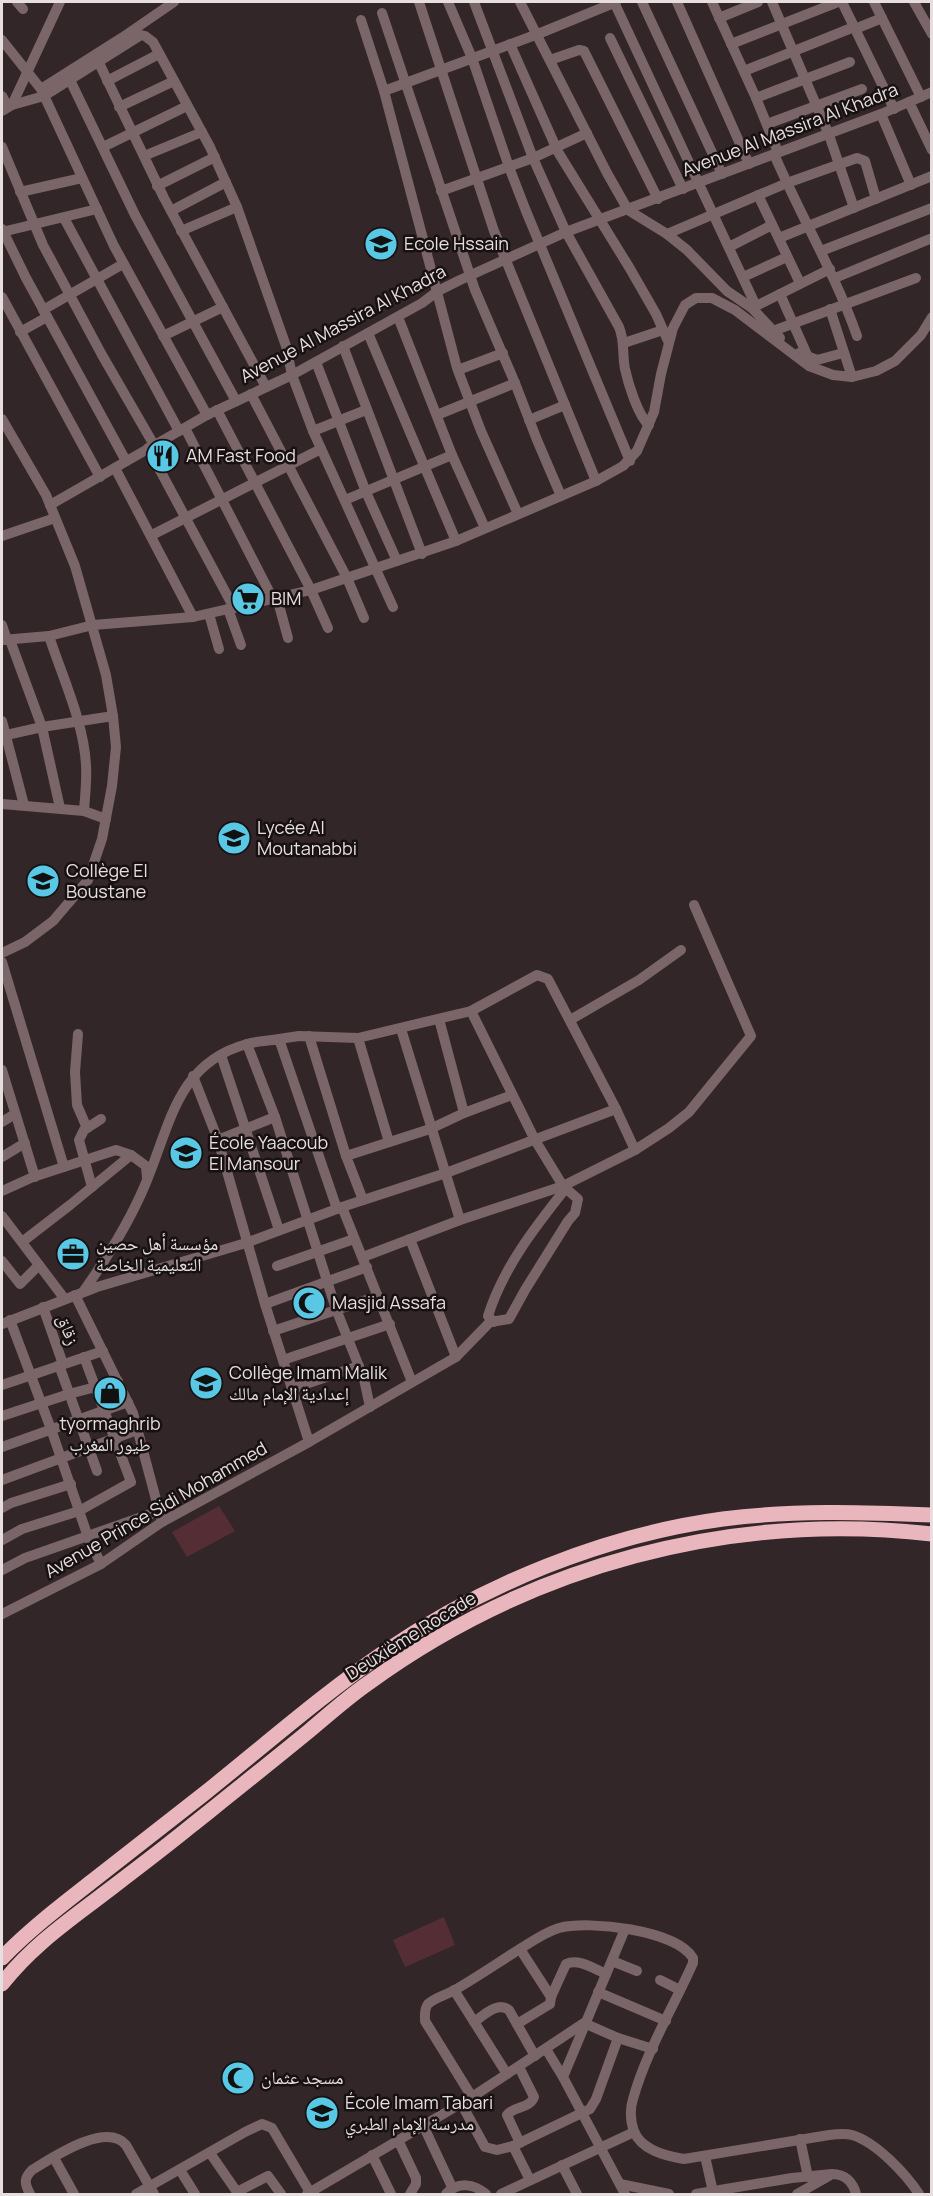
<svg xmlns="http://www.w3.org/2000/svg" width="933" height="2196" font-family="Manrope,'Noto Naskh Arabic',sans-serif">
  <rect width="100%" height="100%" fill="#332628"/>
  <g fill="#542d35">
    <path d="M219,1506l16,25 -48,26 -15,-25z"/>
    <path d="M444,1917l11,28 -50,22 -12,-27z"/>
  </g>
  <g fill="none" stroke-linecap="round" stroke-linejoin="round">
    <g stroke="#7a6568" stroke-width="10">
      <path d="M17,2l6,7"/>
      <path d="M419,2l75,229 102,250"/>
      <path d="M448,2l24,56 37,109 17,44 104,250"/>
      <path d="M474,2l59,156 33,74 53,95c6,14 3,27 6,42 3,14 13,47 24,56"/>
      <path d="M520,2l87,171 21,37 39,24 20,16 40,41 25,17 28,30"/>
      <path d="M614,2l142,304"/>
      <path d="M642,2l80,172"/>
      <path d="M677,2l72,162"/>
      <path d="M712,2l44,96 22,54"/>
      <path d="M772,2l57,133 25,73"/>
      <path d="M842,2l52,107"/>
      <path d="M874,2l47,95"/>
      <path d="M914,2l18,32"/>
      <path d="M382,13l93,277 40,93 22,57 24,56"/>
      <path d="M719,18l39,-16"/>
      <path d="M361,20l23,71"/>
      <path d="M855,29l27,-11"/>
      <path d="M610,38l73,151"/>
      <path d="M2,40l39,49 73,157 93,169"/>
      <path d="M510,44l48,108 71,115 27,47 12,27"/>
      <path d="M731,44l107,-42"/>
      <path d="M550,60l29,-10 5,1 74,148"/>
      <path d="M99,63l65,135 102,189"/>
      <path d="M744,71l110,-44"/>
      <path d="M70,80l65,135 101,186"/>
      <path d="M107,81l52,-27"/>
      <path d="M41,89l82,-52 51,-35"/>
      <path d="M2,96l6,11"/>
      <path d="M756,98l94,-36"/>
      <path d="M909,102l23,48"/>
      <path d="M12,105l48,-103"/>
      <path d="M119,107l55,-26"/>
      <path d="M2,111l10,-6 32,-9 97,-61 4,1 8,6 57,105 27,60 49,139 6,29 21,56 80,176"/>
      <path d="M881,114l30,71"/>
      <path d="M767,124l95,-35"/>
      <path d="M2,147l41,98 59,110 52,90"/>
      <path d="M103,147l84,-41"/>
      <path d="M774,154c26,61 61,119 83,182"/>
      <path d="M144,156l58,-24"/>
      <path d="M157,186l58,-29"/>
      <path d="M441,191l92,-33 54,-25"/>
      <path d="M20,192l62,-14"/>
      <path d="M758,195l42,88"/>
      <path d="M171,211l55,-29"/>
      <path d="M64,218l115,213"/>
      <path d="M2,229l24,49 100,183"/>
      <path d="M181,231l56,-24"/>
      <path d="M2,232l95,-23"/>
      <path d="M667,234l120,-51 70,-25 8,3 11,38"/>
      <path d="M779,238l153,-62"/>
      <path d="M729,247l43,-22"/>
      <path d="M821,251l111,-43"/>
      <path d="M743,277l44,-20"/>
      <path d="M835,278l97,-40"/>
      <path d="M780,294l28,63"/>
      <path d="M2,297l98,180"/>
      <path d="M752,308l78,-39"/>
      <path d="M830,309l22,68"/>
      <path d="M43,310l80,-46"/>
      <path d="M398,317l54,138 33,73"/>
      <path d="M773,331l143,-53"/>
      <path d="M20,332l27,-15"/>
      <path d="M368,333l88,208"/>
      <path d="M163,336l60,-29"/>
      <path d="M624,343l39,-13"/>
      <path d="M343,346l79,208"/>
      <path d="M799,353l18,7 26,-7"/>
      <path d="M316,362l50,130 31,69"/>
      <path d="M458,370l45,-17"/>
      <path d="M251,394l96,184 17,40"/>
      <path d="M217,410l94,180 17,38"/>
      <path d="M437,415l78,-32"/>
      <path d="M2,419l44,76 29,71 31,109 7,41 3,31 -4,39 -10,53 -14,41 -35,41 -28,21 -23,11"/>
      <path d="M529,420l36,-15"/>
      <path d="M185,428l88,171"/>
      <path d="M313,431l53,-21"/>
      <path d="M148,448l86,160"/>
      <path d="M115,468l78,149"/>
      <path d="M345,500l107,-45"/>
      <path d="M50,505l157,-90 85,-40 130,-72 16,-12 22,-11 106,-48 315,-118 51,-22"/>
      <path d="M518,514l-37,-83 -24,-63 -73,-277 154,-57 78,-32"/>
      <path d="M152,535l169,-86"/>
      <path d="M2,536l53,-18"/>
      <path d="M277,598l11,40"/>
      <path d="M228,609l13,36"/>
      <path d="M209,614l10,35"/>
      <path d="M2,625l5,15"/>
      <path d="M49,636c13,40 35,87 37,129 1,15 -1,31 -2,46"/>
      <path d="M2,640l47,-4 44,-11 100,-8 118,-27 145,-49 140,-60 27,-15 14,-15 17,-39 7,-38 12,-46 12,-23 11,-7h16l23,12 74,56 24,9 19,2 24,-6 19,-10 26,-26 11,-18"/>
      <path d="M10,640l32,87 18,81"/>
      <path d="M2,721l22,84"/>
      <path d="M2,736l40,-9 71,-11"/>
      <path d="M2,804l82,7 22,8"/>
      <path d="M2,962l62,205"/>
      <path d="M439,1019l25,94"/>
      <path d="M570,1020l69,-40 42,-30"/>
      <path d="M401,1029l59,191"/>
      <path d="M78,1034l-3,38 2,33 10,23"/>
      <path d="M309,1036l37,120"/>
      <path d="M279,1039l20,-3 59,2"/>
      <path d="M247,1044l28,73 61,192 28,70 6,28"/>
      <path d="M221,1055l58,175"/>
      <path d="M2,1070l33,107"/>
      <path d="M193,1076l25,64 47,164 44,138"/>
      <path d="M2,1122l13,-8"/>
      <path d="M218,1140l57,-23"/>
      <path d="M389,1142l-31,-104 113,-27 66,-36 11,4 68,130"/>
      <path d="M2,1157l23,-14"/>
      <path d="M92,1187l-13,-47 5,-10 17,-11"/>
      <path d="M2,1191l31,-14 83,-27 15,5 15,11 1,12"/>
      <path d="M363,1200l-17,-44 84,-27 34,-16 48,-18"/>
      <path d="M342,1207l70,175"/>
      <path d="M2,1216l62,82"/>
      <path d="M410,1239l46,118"/>
      <path d="M22,1242l48,-37 61,-50"/>
      <path d="M363,1257l97,-37 103,-34 72,-36 34,-22 20,-16 62,-76 -57,-131"/>
      <path d="M2,1261l18,23 19,-19"/>
      <path d="M277,1266l77,-27"/>
      <path d="M83,1292c24,-34 46,-69 62,-107 25,-58 31,-122 102,-141 10,-3 22,-3 32,-5l58,170"/>
      <path d="M75,1295l58,118 29,109"/>
      <path d="M265,1304l102,-37"/>
      <path d="M43,1307l20,57"/>
      <path d="M10,1320l41,109 37,108 13,27"/>
      <path d="M494,1322l-6,-6c15,-48 47,-89 78,-128"/>
      <path d="M2,1324l95,-37 149,-44 96,-36 104,-34 170,-64 19,41"/>
      <path d="M273,1331l105,-35"/>
      <path d="M283,1360l107,-36"/>
      <path d="M59,1365l38,106"/>
      <path d="M2,1385l101,-34"/>
      <path d="M291,1389l68,-23"/>
      <path d="M2,1416l67,-22 49,-13"/>
      <path d="M2,1447l126,-45"/>
      <path d="M2,1480l135,-50"/>
      <path d="M2,1508l9,-5 60,-19"/>
      <path d="M2,1540l20,-11 57,-18 52,-29 -47,-125"/>
      <path d="M2,1570l23,-12 134,-47"/>
      <path d="M2,1614l99,-50 61,-42 147,-80 147,-85 34,-35 19,-3 16,-29 43,-69 7,-8 3,-14 -15,-13 -28,-46 -64,-129"/>
      <path d="M625,1929l-62,148 62,117"/>
      <path d="M520,1949l31,48"/>
      <path d="M612,1961l25,10"/>
      <path d="M660,1980l20,10"/>
      <path d="M454,1990l53,84"/>
      <path d="M598,1992l68,29"/>
      <path d="M474,2022c10,-7 24,-21 35,-12l26,46"/>
      <path d="M517,2024l33,-20 1,-7 15,-33c13,-6 28,5 40,10"/>
      <path d="M546,2049l17,28"/>
      <path d="M519,2067l15,30c-4,12 -21,9 -27,18l13,28"/>
      <path d="M472,2097l-47,-76c0,-6 -1,-12 3,-17 6,-6 17,-9 25,-13 23,-13 46,-29 70,-44 11,-7 23,-15 36,-19 30,-8 117,2 134,30v5c-20,45 -47,89 -60,136 -3,9 -3,22 1,32 7,19 31,25 50,28l145,-24c7,-1 16,-2 23,0 24,7 54,39 67,59"/>
      <path d="M461,2103l24,44 12,3 16,-4"/>
      <path d="M423,2125l29,62"/>
      <path d="M800,2139l8,38"/>
      <path d="M398,2140l18,38v6l-6,10"/>
      <path d="M210,2153l27,39 31,-16 13,18"/>
      <path d="M372,2155l19,39"/>
      <path d="M705,2156l8,36"/>
      <path d="M54,2158l20,36"/>
      <path d="M562,2165l15,29"/>
      <path d="M180,2170l15,24"/>
      <path d="M530,2180l-17,-34 77,-37 6,-10 22,-61"/>
      <path d="M620,2184l49,10"/>
      <path d="M30,2194c-5,-10 -7,-15 2,-24 20,-12 74,-49 94,-25l28,49"/>
      <path d="M136,2194l109,-62 17,-8 10,4 39,66"/>
      <path d="M307,2194l165,-97 112,-74 34,15 35,11"/>
      <path d="M446,2194c12,-13 28,-10 40,0"/>
      <path d="M501,2194l133,-62"/>
      <path d="M696,2194l96,-16 40,-4c13,0 21,8 24,20"/>
      <path d="M797,2194l32,-18"/>
    </g>
    <g stroke="#e9b6be" stroke-width="15">
      <path d="M2,1958c28,-29 61,-54 93,-79 37,-29 73,-57 110,-86 60,-48 118,-99 181,-142 99,-67 218,-116 337,-132 69,-9 139,-7 209,-4"/>
      <path d="M2,1984c25,-32 55,-55 87,-79 34,-26 69,-52 102,-79 40,-32 79,-63 118,-95 19,-16 38,-33 58,-47 163,-119 364,-173 565,-150"/>
    </g>
  </g>
  <defs>
    <g id="school-disc" transform="scale(1.725)"><circle r="9.5" fill="#59c8e5" stroke="#171112"/><path d="M0-5L7-2L0 1L-7-2ZM-4 1L0 2.5L4 1V4Q0 6-4 4Z" fill="#111"/></g>
    <g id="restaurant-disc" transform="scale(1.725)"><circle r="9.5" fill="#59c8e5" stroke="#171112"/><path d="M-5-6h1v4h1v-4h1v4h1v-4h1v5L-1.5 .5V6h-2V.5L-5-1ZM5-6V6H3V1.5H1.5Q1.5-4 5-6Z" fill="#111"/></g>
    <g id="supermarket-disc" transform="scale(1.725)"><circle r="9.5" fill="#59c8e5" stroke="#171112"/><path d="M-6-5.5h2.5l.6 2H6L4.5 2H-2.5L-4.4-4H-6ZM-1.5 3.2a1.3 1.3 0 1 0 .1 0ZM3 3.2a1.3 1.3 0 1 0 .1 0Z" fill="#111"/></g>
    <g id="office-disc" transform="scale(1.725)"><circle r="9.5" fill="#59c8e5" stroke="#171112"/><path d="M-6-3h4V-5.5h4V-3h4V5H-6ZM-1-4.5V-3h2v-1.5ZM-6 0V1H6V0Z" fill="#111"/></g>
    <g id="mosque-disc" transform="scale(1.725)"><circle r="9.5" fill="#59c8e5" stroke="#171112"/><path d="M3.5-4.9A6 6 0 1 0 3.5 4.9A5 5 0 1 1 3.5-4.9Z" fill="#111"/></g>
    <g id="shop-disc" transform="scale(1.725)"><circle r="9.5" fill="#59c8e5" stroke="#171112"/><path d="M-5-2.5h2.3a2.7 3.5 0 0 1 5.4 0H5L5.5 6h-11ZM-1.5-2.5h3a1.5 2.3 0 0 0-3 0Z" fill="#111"/></g>
  </defs>
  <g fill-rule="evenodd">
    <use href="#school-disc" x="381" y="244"/>
    <use href="#restaurant-disc" x="163" y="456"/>
    <use href="#supermarket-disc" x="248" y="599"/>
    <use href="#school-disc" x="234" y="838"/>
    <use href="#school-disc" x="43" y="881"/>
    <use href="#school-disc" x="186" y="1153"/>
    <use href="#office-disc" x="73" y="1254"/>
    <use href="#mosque-disc" x="309" y="1303"/>
    <use href="#school-disc" x="206" y="1383"/>
    <use href="#shop-disc" x="110" y="1393"/>
    <use href="#mosque-disc" x="238" y="2078"/>
    <use href="#school-disc" x="322" y="2113"/>
  </g>
  <g text-anchor="middle" stroke-width="5" stroke-linejoin="round" paint-order="stroke">
    <g font-size="18" fill="#e7dedf" stroke="#171112">
      <text transform="translate(790 130) rotate(-21)" y="6">Avenue Al Massira Al Khadra</text>
      <text transform="translate(343 324) rotate(-28)" y="6">Avenue Al Massira Al Khadra</text>
      <text transform="translate(68 1330) rotate(70)" y="6">زقاق</text>
      <text transform="translate(156 1510) rotate(-30)" y="6">Avenue Prince Sidi Mohammed</text>
      <text transform="translate(411 1636) rotate(-32)" y="6">Deuxième Rocade</text>
    </g>
    <g font-size="18" fill="#e7dedf" stroke="#171112" text-anchor="start">
      <text x="404" y="250">Ecole Hssain</text>
      <text x="186" y="462">AM Fast Food</text>
      <text x="271" y="605">BIM</text>
      <text x="257" y="834">Lycée Al<tspan x="257" dy="21">Moutanabbi</tspan></text>
      <text x="66" y="877">Collège El<tspan x="66" dy="21">Boustane</tspan></text>
      <text x="209" y="1149">École Yaacoub<tspan x="209" dy="21">El Mansour</tspan></text>
      <text x="96" y="1250">مؤسسة أهل حصين<tspan x="96" dy="21">التعليمية الخاصة</tspan></text>
      <text x="332" y="1309">Masjid Assafa</text>
      <text x="229" y="1379">Collège Imam Malik<tspan x="229" dy="21">إعدادية الإمام مالك</tspan></text>
      <text x="110" y="1430" text-anchor="middle">tyormaghrib<tspan x="110" dy="21">طيور المغرب</tspan></text>
      <text x="261" y="2084">مسجد عثمان</text>
      <text x="345" y="2109">École Imam Tabari<tspan x="345" dy="21">مدرسة الإمام الطبري</tspan></text>
    </g>
  </g>
  <rect width="933" height="2196" fill="none" stroke="#e7dedf" stroke-width="6"/>
</svg>
